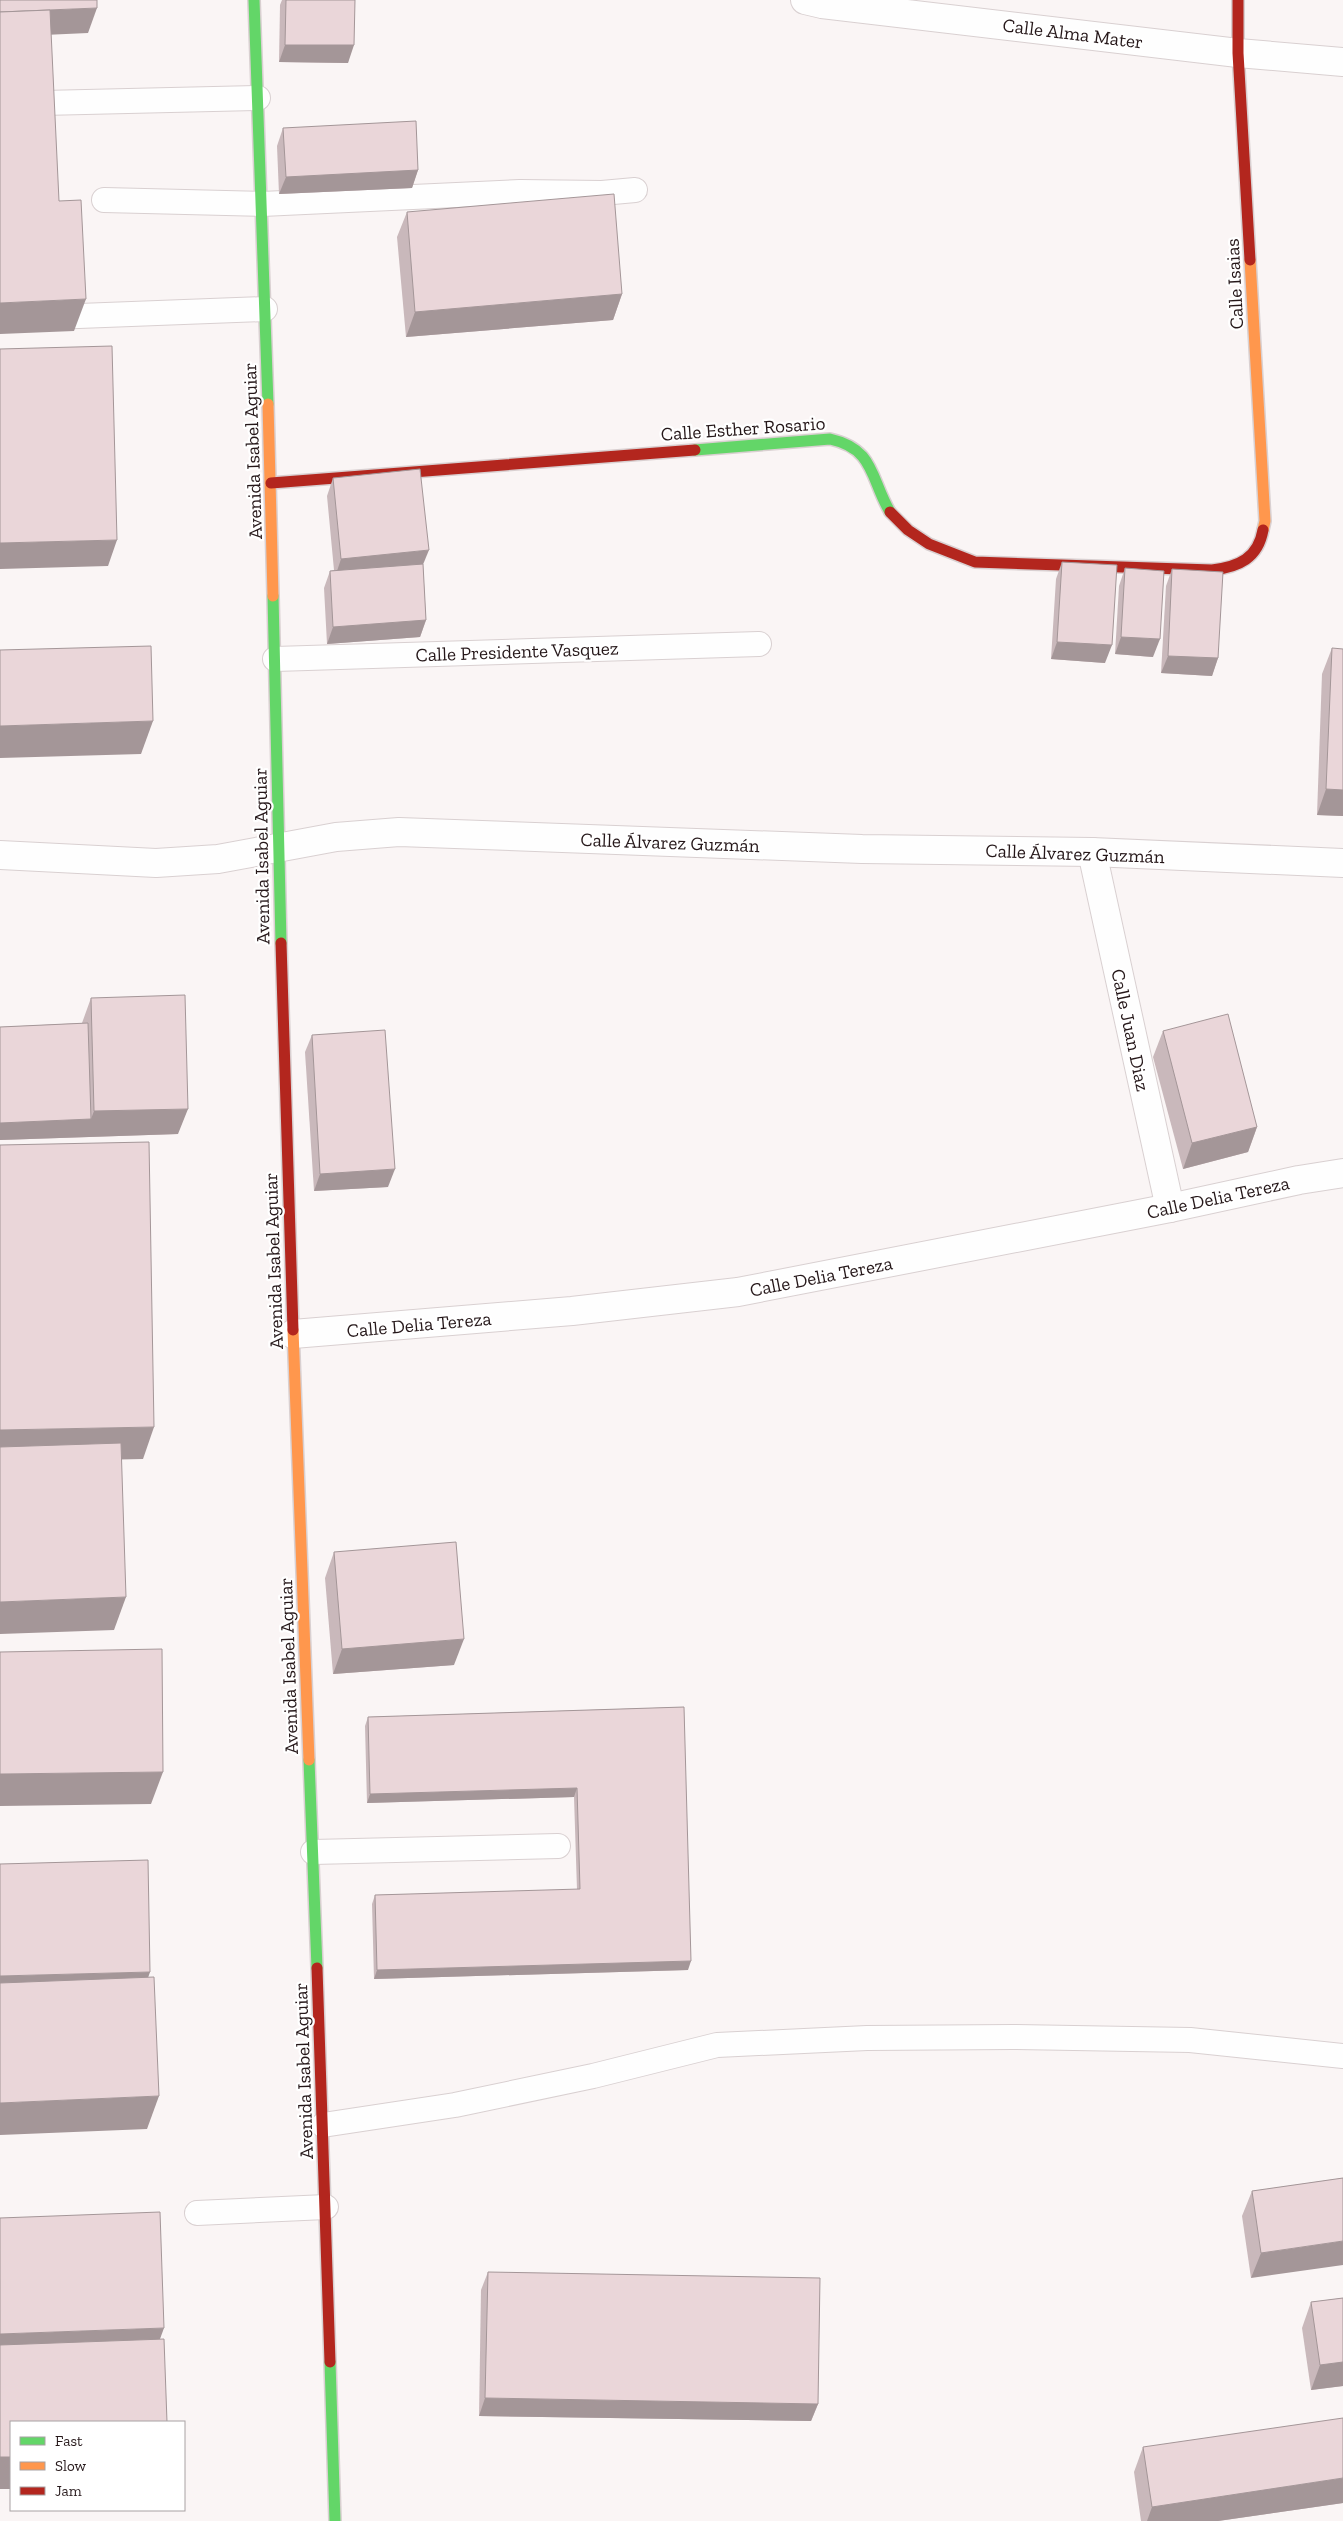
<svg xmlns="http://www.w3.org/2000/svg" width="1343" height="2521" font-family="'Zilla Slab',serif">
  <rect width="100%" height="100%" fill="#faf5f5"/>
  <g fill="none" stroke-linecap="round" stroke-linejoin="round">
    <g stroke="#d9d0d1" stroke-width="26">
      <g id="lane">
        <path d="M0,104l258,-6"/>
        <path d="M104,200l158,4 258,-12 82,1 33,-3"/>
        <path d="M0,319l265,-10"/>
        <path d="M275,659l484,-15"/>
        <path d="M313,1852l245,-6"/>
        <path d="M323,2125l132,-20 138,-29 124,-31 150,-7 146,-1 177,3 153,16"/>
        <path d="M197,2213l129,-6"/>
      </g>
    </g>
    <g stroke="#d9d0d1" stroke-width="30">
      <g id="street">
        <path d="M805,0l17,4 416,49 105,9"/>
        <path d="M1092,852l78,356"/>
        <path d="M0,855l156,8 62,-4 118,-22 63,-5 463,17 230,3 251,11"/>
        <path d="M293,1334l279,-23 166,-19 432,-84 129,-28 44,-7"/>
      </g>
    </g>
    <g stroke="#d9d0d1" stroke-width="14">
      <g id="fast">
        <path d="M254,0l14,404"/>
        <path d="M695,450l135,-11c45,10 40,39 60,73"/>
        <path d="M273,596l8,347"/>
        <path d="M309,1760l8,208"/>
        <path d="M330,2362l5,159"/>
      </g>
    </g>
    <g stroke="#d9d0d1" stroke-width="14">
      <g id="slow">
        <path d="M1250,260l15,261 -2,9"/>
        <path d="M268,404l5,192"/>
        <path d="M293,1330l16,430"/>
      </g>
    </g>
    <g stroke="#d9d0d1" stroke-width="14">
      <g id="jam">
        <path d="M1238,0v53l12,207"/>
        <path d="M271,483l424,-33"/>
        <path d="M890,512l18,18 21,14 46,18 237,8c27,-3 46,-12 51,-40"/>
        <path d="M281,943l12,387"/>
        <path d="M317,1968l13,394"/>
      </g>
    </g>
    <use href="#lane" stroke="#fefefe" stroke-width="24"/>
    <use href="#street" stroke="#fefefe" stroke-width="28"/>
    <use href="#fast" stroke="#63d668" stroke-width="11"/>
    <use href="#slow" stroke="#ff974d" stroke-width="11"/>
    <use href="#jam" stroke="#b3261e" stroke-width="11"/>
  </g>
  <g fill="#c9b8bb">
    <path d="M282,0h73l-7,63 -69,-1 1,-57z"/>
    <path d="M283,128l135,42 -6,18 -133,6 -2,-48z"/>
    <path d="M407,212l215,82 -9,26 -207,17 -9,-100z"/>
    <path d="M333,478l90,87 3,55 -6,17 -93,7 -3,-56 6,-17 4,-1 -7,-74z"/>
    <path d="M1062,562l43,101 -54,-4 5,-80z"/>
    <path d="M1125,568l28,89 -38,-3 4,-68z"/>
    <path d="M1172,569l46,89 -6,18 -51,-3 5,-87z"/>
    <path d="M1332,648l11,168 -26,-1 5,-141z"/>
    <path d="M91,998l87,136 -178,6v-113l82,-4z"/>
    <path d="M1163,1031l94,96 -9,25 -65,17 -30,-112z"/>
    <path d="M312,1035l76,152 -74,4 -9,-139z"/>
    <path d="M334,1552l120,113 -121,9 -8,-96z"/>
    <path d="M684,1707l4,263 -314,9 -2,-75 3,-9 202,-5 -3,-93 -207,6 -2,-77 3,-9z"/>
    <path d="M1343,2178l-92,100 -9,-62 10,-25z"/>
    <path d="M488,2272l330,132 -7,17 -332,-5 2,-126z"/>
    <path d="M1343,2298v88l-32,4 -9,-62 9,-26z"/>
    <path d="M1143,2447l200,56 -125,18h-77l-7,-49z"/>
  </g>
  <g fill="#a49698">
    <path d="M97,8l-9,25 -88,4v-25z"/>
    <path d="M285,45h69l-6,18 -69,-1z"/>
    <path d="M418,170l-6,18 -133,6 7,-17z"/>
    <path d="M622,294l-9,26 -207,17 9,-25z"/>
    <path d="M86,299l-12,32 -74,3v-31z"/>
    <path d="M117,540l-9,26 -108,3v-26z"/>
    <path d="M429,550l-7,17 -87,10 6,-18z"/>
    <path d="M426,620l-6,17 -93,7 6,-17z"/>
    <path d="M1121,637l39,2 -7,18 -38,-3z"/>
    <path d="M1057,642l55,3 -7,18 -54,-4z"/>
    <path d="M1168,656l50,2 -6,18 -51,-3z"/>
    <path d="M153,721l-12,33 -141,4v-32z"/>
    <path d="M1326,789l17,1v26l-26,-1z"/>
    <path d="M188,1109l-10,25 -178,6v-17l91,-4 3,-8z"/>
    <path d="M1257,1127l-9,25 -65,17 9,-26z"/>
    <path d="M395,1169l-7,18 -74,4 6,-17z"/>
    <path d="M154,1427l-11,32 -143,3v-32z"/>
    <path d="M126,1597l-12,33 -114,4v-32z"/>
    <path d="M464,1639l-10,26 -121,9 9,-25z"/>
    <path d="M163,1772l-12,32 -151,2v-32z"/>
    <path d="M577,1788l-3,9 -207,6 3,-9z"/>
    <path d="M691,1961l-3,9 -314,9 3,-9z"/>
    <path d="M150,1972l-11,32 -139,4v-32z"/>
    <path d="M159,2096l-12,33 -147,6v-32z"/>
    <path d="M1343,2241v24l-92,13 10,-25z"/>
    <path d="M164,2328l-12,33 -152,5v-32z"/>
    <path d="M1343,2362v24l-32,4 9,-25z"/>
    <path d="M485,2398l333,6 -7,17 -332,-5z"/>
    <rect x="0" y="2457" width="11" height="32"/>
    <path d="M1343,2478v25l-125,18h-71l5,-14z"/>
  </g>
  <g fill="#ead6d9" stroke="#a49698">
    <path d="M0,0h97v8l-97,4z"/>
    <path d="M286,0h69l-1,45h-69z"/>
    <path d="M50,10l9,191 22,-1 5,99 -86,4v-291z"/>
    <path d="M416,121l2,49 -132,7 -3,-49z"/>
    <path d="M614,194l8,100 -207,18 -8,-100z"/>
    <path d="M112,346l5,194 -117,3v-194z"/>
    <path d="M420,469l9,81 -88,9 -8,-81z"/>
    <path d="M1062,562l55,3 -5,80 -55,-3z"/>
    <path d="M423,564l3,56 -93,7 -3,-56z"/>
    <path d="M1125,568l39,3 -4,68 -39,-2z"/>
    <path d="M1172,569l51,3 -5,86 -50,-2z"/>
    <path d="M151,646l2,75 -153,5v-76z"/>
    <path d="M1332,648l11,1v141l-17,-1z"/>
    <path d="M185,995l3,114 -94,2 -3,-113z"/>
    <path d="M1228,1014l29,113 -65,16 -29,-112z"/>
    <path d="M88,1023l3,96 -91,4v-96z"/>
    <path d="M385,1030l10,139 -75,5 -8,-139z"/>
    <path d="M149,1142l5,285 -154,3v-285z"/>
    <path d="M121,1443l5,154 -126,5v-155z"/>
    <path d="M456,1542l8,97 -122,10 -8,-97z"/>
    <path d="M162,1649l1,123 -163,2v-122z"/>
    <path d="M684,1707l7,254 -314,9 -2,-75 205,-6 -3,-101 -207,6 -2,-77z"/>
    <path d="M148,1860l2,112 -150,4v-112z"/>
    <path d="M154,1977l5,119 -159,7v-120z"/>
    <path d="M1343,2178v63l-82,12 -9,-62z"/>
    <path d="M160,2212l4,116 -164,6v-116z"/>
    <path d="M488,2272l332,6 -2,126 -333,-6z"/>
    <path d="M1343,2298v64l-23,3 -9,-63z"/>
    <path d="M164,2339l3,83h-156v35h-11v-112z"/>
    <path d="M1343,2418v60l-191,29 -9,-60z"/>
  </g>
  <g text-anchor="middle" stroke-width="4.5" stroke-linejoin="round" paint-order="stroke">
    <g font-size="19" fill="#251719" stroke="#fff">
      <text transform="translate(1073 33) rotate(7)" y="7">Calle Alma Mater</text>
      <text transform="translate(1234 284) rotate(-93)" y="7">Calle Isaias</text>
      <text transform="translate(743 428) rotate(-4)" y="7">Calle Esther Rosario</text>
      <text transform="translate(252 451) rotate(-92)" y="7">Avenida Isabel Aguiar</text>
      <text transform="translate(517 651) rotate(-2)" y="7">Calle Presidente Vasquez</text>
      <text transform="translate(670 842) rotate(2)" y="7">Calle Álvarez Guzmán</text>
      <text transform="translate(1075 853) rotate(2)" y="7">Calle Álvarez Guzmán</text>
      <text transform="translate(261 856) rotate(-91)" y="7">Avenida Isabel Aguiar</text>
      <text transform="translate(1131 1030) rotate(78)" y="7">Calle Juan Diaz</text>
      <text transform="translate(1218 1197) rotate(-12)" y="7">Calle Delia Tereza</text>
      <text transform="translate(273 1261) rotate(-92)" y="7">Avenida Isabel Aguiar</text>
      <text transform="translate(821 1276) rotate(-11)" y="7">Calle Delia Tereza</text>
      <text transform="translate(419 1324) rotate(-5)" y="7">Calle Delia Tereza</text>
      <text transform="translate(288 1666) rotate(-92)" y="7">Avenida Isabel Aguiar</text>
      <text transform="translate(303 2071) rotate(-92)" y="7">Avenida Isabel Aguiar</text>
    </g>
  </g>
  <rect x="10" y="2421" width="175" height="90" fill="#ffffff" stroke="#a8a2a3"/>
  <rect x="20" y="2437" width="25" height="8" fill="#63d668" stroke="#a8a2a3"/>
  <text x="55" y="2446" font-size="15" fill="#251719">Fast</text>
  <rect x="20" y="2462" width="25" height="8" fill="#ff974d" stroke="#a8a2a3"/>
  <text x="55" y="2471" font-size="15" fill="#251719">Slow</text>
  <rect x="20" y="2487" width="25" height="8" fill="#b3261e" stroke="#a8a2a3"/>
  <text x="55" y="2496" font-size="15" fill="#251719">Jam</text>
</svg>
